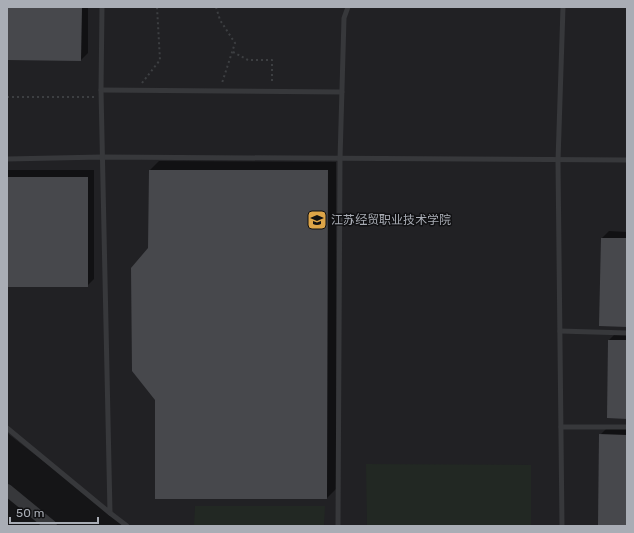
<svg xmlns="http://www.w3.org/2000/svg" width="634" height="533" font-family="Rubik,'Noto Sans SC',sans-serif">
  <rect width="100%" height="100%" fill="#151517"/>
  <path fill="#212124" d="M7,7h620v519h-500l-120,-93z"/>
  <g fill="#222823">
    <path d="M366,464l165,1v61h-164z"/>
    <path d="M195,506h130l-1,20h-130z"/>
  </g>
  <g fill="#0007">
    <path d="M7,7h81v46l-7,7 -74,-1z"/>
    <path d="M159,161l177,1v327l-9,9 -171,-98 -7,-152 1,-78z"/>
    <path d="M7,170h87v109l-7,7h-80z"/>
    <path d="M609,231l18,1v94l-25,-88z"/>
    <path d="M616,333h11v85l-18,-78z"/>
    <path d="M607,428h20v97l-27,-90z"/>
  </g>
  <g fill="#47484c">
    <path d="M7,7h75l-1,54 -74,-1z"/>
    <path d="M149,170h179l-1,329h-172v-99l-23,-29 -1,-103 17,-20z"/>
    <rect x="7" y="177" width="81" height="110"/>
    <path d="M601,238h26v89l-28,-1z"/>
    <path d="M608,340h19v79l-20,-1z"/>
    <path d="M599,434l28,1v91l-29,-1z"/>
  </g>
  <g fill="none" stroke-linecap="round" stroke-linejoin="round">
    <g stroke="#3d3f42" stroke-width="2" stroke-dasharray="2 3" stroke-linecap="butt">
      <path d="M216,7l4,13 15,23 -13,40"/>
      <path d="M233,52l15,8h24v23"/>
      <path d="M142,83l18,-23 -3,-53"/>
      <path d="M7,97h87"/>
    </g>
    <g stroke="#37383b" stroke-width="5">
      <path d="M101,90l241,2"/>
      <path d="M7,159l95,-2 525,3"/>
      <path d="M560,331l67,2"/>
      <path d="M561,427h66"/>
      <path d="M7,428l103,85 -9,-423 1,-83"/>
      <path d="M110,513l17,13"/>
      <path d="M338,526l2,-367 4,-141 4,-11"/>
      <path d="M562,526l-4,-365 5,-154"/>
    </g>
    <path stroke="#37383b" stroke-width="12" d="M7,490l44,36"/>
  </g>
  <defs>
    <g id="university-square" transform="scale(1)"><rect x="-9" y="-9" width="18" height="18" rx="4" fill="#dda548" stroke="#101012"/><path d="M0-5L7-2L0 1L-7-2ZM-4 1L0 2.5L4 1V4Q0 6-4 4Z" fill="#111"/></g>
  </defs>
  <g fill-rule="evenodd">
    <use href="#university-square" x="317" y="220"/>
  </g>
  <g text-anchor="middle" stroke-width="3" stroke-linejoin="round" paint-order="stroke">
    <g font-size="12" fill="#a9adb5" stroke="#101012" text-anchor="start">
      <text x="331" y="224">江苏经贸职业技术学院</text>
    </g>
  </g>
  <rect width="634" height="533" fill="none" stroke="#a9adb5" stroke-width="16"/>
  <path d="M10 517v6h88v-6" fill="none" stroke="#a9adb5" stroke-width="2"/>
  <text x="16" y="517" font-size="12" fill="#a9adb5" stroke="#101012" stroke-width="3" paint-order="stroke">50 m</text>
</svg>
